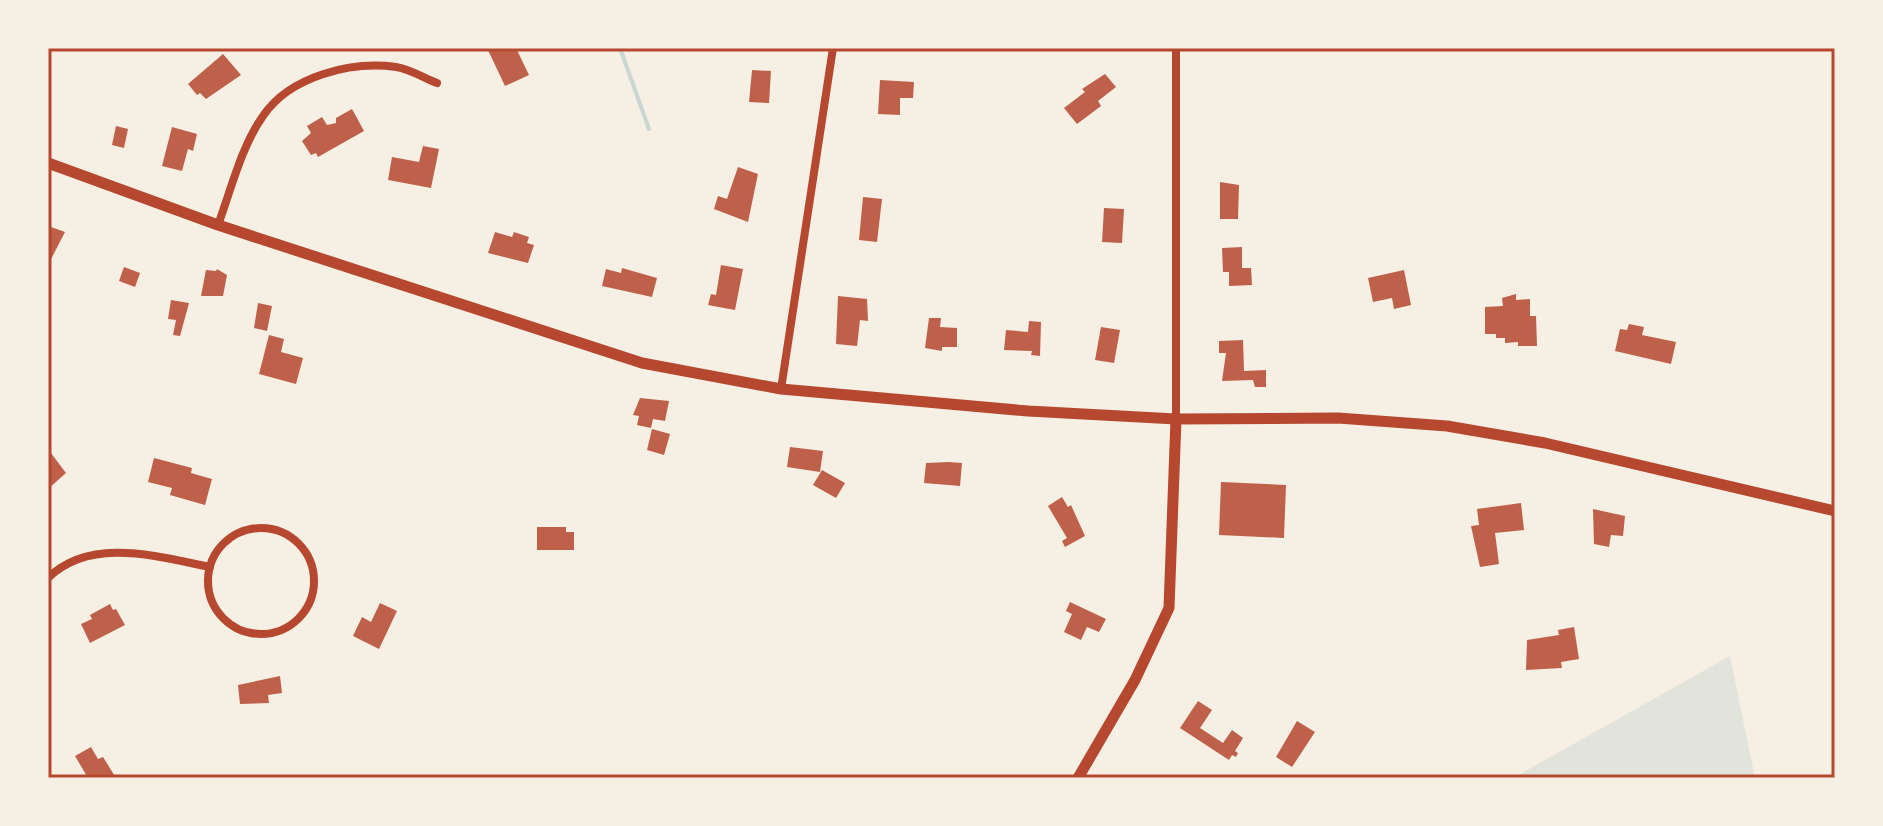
<svg xmlns="http://www.w3.org/2000/svg" width="1883" height="826" font-family="Raleway,sans-serif">
  <rect width="100%" height="100%" fill="#f6efe4"/>
  <path fill="#e2e4dc" d="M1730,656l25,122h-242z"/>
  <g fill="none" stroke-linecap="round" stroke-linejoin="round">
    <path stroke="#c9d6d2" stroke-width="4" d="M620,48l29,81"/>
  </g>
  <g fill="#bf614a">
    <path d="M487,48h29l13,27 -24,11z"/>
    <path d="M223,54l18,21 -35,24 -6,-6 -3,2 -9,-11z"/>
    <path d="M752,70l19,1 -2,32 -20,-1z"/>
    <path d="M1105,74l11,13 -18,14 3,5 -24,18 -13,-16 21,-16 -3,-3z"/>
    <path d="M880,80l34,2 -1,16h-13v17l-22,-1z"/>
    <path d="M352,109l12,22 -46,26 -2,-4 -5,2 -9,-14 9,-8 -4,-7 15,-9 5,8 9,-2v-5z"/>
    <path d="M116,126l12,3 -4,19 -12,-3z"/>
    <path d="M172,127l25,7 -4,17 -5,-2 -6,22 -20,-5z"/>
    <path d="M423,146l16,3 -8,39 -43,-8 4,-23 27,5z"/>
    <path d="M738,167l20,7 -10,48 -34,-13 4,-13 9,3z"/>
    <path d="M1220,182l19,3 -1,34h-18z"/>
    <path d="M863,197l19,2 -5,43 -18,-2z"/>
    <path d="M1104,208l20,1 -2,34 -20,-1z"/>
    <path d="M51,227l14,5 -17,33v-36z"/>
    <path d="M495,232l17,5 2,-5 15,5 -2,6 7,2 -6,18 -40,-10z"/>
    <path d="M1242,247v21h9l1,17 -23,1v-14h-6l-1,-24z"/>
    <path d="M721,265l22,4 -8,41 -27,-5 3,-11 5,1z"/>
    <path d="M124,267l16,6 -5,14 -16,-6z"/>
    <path d="M622,268l35,10 -5,19 -50,-11 4,-17 15,4z"/>
    <path d="M217,269l10,6 -4,21h-22l5,-26 10,1z"/>
    <path d="M1404,270l7,35 -17,4 -2,-11 -19,4 -5,-24z"/>
    <path d="M1516,294v6l14,-1v17h6l1,30h-19v-4l-13,1v-5h-9v-4h-11v-27l18,-1 -1,-8z"/>
    <path d="M838,296l29,3 1,22 -8,-1 -3,26 -21,-2z"/>
    <path d="M171,300l18,3 -9,33 -7,-1 3,-15 -8,-1z"/>
    <path d="M258,303l14,3 -5,25 -13,-3z"/>
    <path d="M929,318h12l-1,9 17,1v19h-15v4l-17,-3z"/>
    <path d="M1029,321l12,1 -1,34 -9,-1 1,-4 -28,-1 2,-20 22,2z"/>
    <path d="M1629,324l15,3 -2,8 34,7 -5,22 -56,-13 5,-22 7,1z"/>
    <path d="M1101,327l19,3 -6,33 -19,-3z"/>
    <path d="M269,335l15,4 -3,13 22,6 -7,26 -37,-10z"/>
    <path d="M1243,340l1,31 22,-1v17h-11l-2,-7 -31,1 4,-28h-7v-12z"/>
    <path d="M640,398l29,3 -4,20 -12,-2 -2,9 -14,-3 2,-9 -6,-1z"/>
    <path d="M652,429l18,5 -6,21 -17,-5z"/>
    <path d="M790,447l33,4 -3,21 -33,-5z"/>
    <path d="M48,449l18,24 -18,16z"/>
    <path d="M154,458l38,10 -1,5 21,6 -7,26 -35,-10 2,-7 -24,-6z"/>
    <path d="M949,462l13,1 -2,23 -36,-3 2,-20z"/>
    <path d="M822,470l23,13 -9,15 -23,-13z"/>
    <path d="M1221,482l65,3 -2,53 -65,-3z"/>
    <path d="M1062,497l6,10 3,-2 14,31 -20,11 -3,-6 5,-3 -19,-32z"/>
    <path d="M1521,503l3,27 -29,3 4,31 -19,3 -9,-41 8,-1 -2,-16z"/>
    <path d="M1593,509l32,7 -2,20 -12,-1 -2,12 -15,-3z"/>
    <path d="M537,527h29v5h8v18h-37z"/>
    <path d="M1070,602l36,17 -7,13 -12,-5 -6,13 -17,-8 8,-18 -6,-3z"/>
    <path d="M380,603l17,8 -18,38 -26,-13 9,-19 9,5z"/>
    <path d="M110,604l3,6 3,-1 9,16 -35,18 -9,-19 11,-5 -2,-4z"/>
    <path d="M1574,627l5,32 -18,3 1,6 -36,2 1,-30 32,-5 -1,-5z"/>
    <path d="M280,676l2,17 -14,2 1,8 -29,1 -2,-19z"/>
    <path d="M1198,701l14,9 -12,18 23,15 9,-13 11,8 -8,13 3,2 -2,4 -4,-2 -3,5 -49,-32z"/>
    <path d="M1297,721l18,11 -23,35 -16,-10z"/>
    <path d="M91,747l7,12 5,-2 13,21h-28l-13,-22z"/>
  </g>
  <g fill="none" stroke-linecap="round" stroke-linejoin="round">
    <g stroke="#b5482f" stroke-width="8">
      <path d="M1176,48v371"/>
      <path d="M218,225c13,-35 23,-78 45,-109 27,-40 88,-55 133,-49 14,2 28,11 41,16"/>
      <path d="M781,389l52,-341"/>
      <circle cx="261" cy="581" r="53"/>
      <path d="M48,578c43,-42 111,-21 162,-11"/>
    </g>
    <g stroke="#b5482f" stroke-width="11">
      <path d="M48,163l170,62 424,138 139,26 247,22 148,8 162,-1 109,8 98,17 290,68"/>
      <path d="M1078,778l57,-98 34,-72 7,-189"/>
    </g>
  </g>
  <rect width="1883" height="826" fill="none" stroke="#f6efe4" stroke-width="100"/>
  <rect x="50" y="50" width="1783" height="726" fill="none" stroke="#b5482f" stroke-width="3"/>
</svg>
